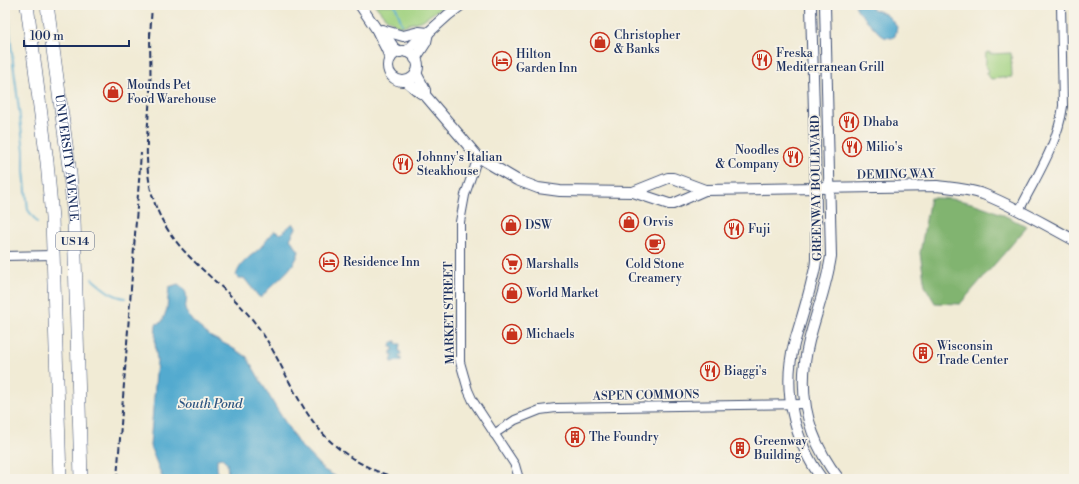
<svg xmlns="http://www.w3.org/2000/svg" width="1079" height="484" font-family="'Libre Bodoni',serif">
  <rect width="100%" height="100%" fill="#f7f3e8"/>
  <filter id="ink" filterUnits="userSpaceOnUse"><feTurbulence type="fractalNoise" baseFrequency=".025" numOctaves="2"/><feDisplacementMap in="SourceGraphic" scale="8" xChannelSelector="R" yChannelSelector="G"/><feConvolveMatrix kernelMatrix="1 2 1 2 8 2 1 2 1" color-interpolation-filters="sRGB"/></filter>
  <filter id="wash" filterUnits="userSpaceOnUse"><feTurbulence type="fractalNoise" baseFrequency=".012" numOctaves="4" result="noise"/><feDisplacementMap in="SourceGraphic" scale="16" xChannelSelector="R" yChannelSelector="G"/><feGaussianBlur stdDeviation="0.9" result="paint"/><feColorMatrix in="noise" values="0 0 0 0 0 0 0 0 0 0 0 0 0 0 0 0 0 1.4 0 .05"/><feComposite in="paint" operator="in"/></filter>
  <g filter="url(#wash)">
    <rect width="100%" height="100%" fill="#f1ebd5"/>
    <g fill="#a2d281" stroke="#5e8070">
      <path d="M375,5h70l-22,15 -24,7 -14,-10z"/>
      <path d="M988,52h2v2l21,-1 1,24 -21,2 -5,-6 3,-2 -4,-6c2,-4 0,-7 1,-12z"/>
    </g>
    <path fill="#81b46f" stroke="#4e7266" d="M930,198c36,-1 66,12 97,29l-67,77 -25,-1 -10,-17 -5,-33z"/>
    <g fill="#52aacf" stroke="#366c96">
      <path d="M855,5h12l6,4 12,5 5,4 7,9 -2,9 -3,2 -8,-1 -5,-4 -21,-22z"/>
      <path d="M293,223l3,5 -6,11 9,12c-4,19 -26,31 -37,46h-3l-15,-19h-6l-2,-2c3,-13 14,-19 23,-27 5,-5 10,-12 15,-18l7,3z"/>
      <path d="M178,284c11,8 9,13 7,26l7,11 19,16 18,9 18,11 28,49 23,37 26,27 16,9h-103l-9,-4 -1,-12 -5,-5 -5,1v20h-54l-13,-33 7,-85 -2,-18 1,-19 6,-2 5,-13 2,-22z"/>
      <path d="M396,341v3h4l-1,7h1l1,4h-2v3h2v3l-10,1 2,-7h-2v-4h2v-4h-3c0,-4 2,-5 6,-6z"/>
    </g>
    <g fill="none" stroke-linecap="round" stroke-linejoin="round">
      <g stroke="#52aacf" stroke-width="2">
        <path d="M8,5l3,40 13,106v20l4,39 9,12"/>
        <path d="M395,5l7,19"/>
        <path d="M92,279c11,9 19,17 33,19"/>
      </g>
    </g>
  </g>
  <g filter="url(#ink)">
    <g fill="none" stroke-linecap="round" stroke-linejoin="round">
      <g stroke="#3b4b70" stroke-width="10">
        <g id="minor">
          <path d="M478,157l-13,38 -5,27v140l8,28 5,11 42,64 4,14"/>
          <path d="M1019,211c17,-34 39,-67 44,-105l-2,-101"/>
          <path d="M5,256l48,-1"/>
          <path d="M494,434l21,-14 25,-10 16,-2 249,-4"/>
        </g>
      </g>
      <g stroke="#3b4b70" stroke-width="12">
        <g id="tertiary">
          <path d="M360,5l17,25 9,6 8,12 6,4"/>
          <path d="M811,5c2,85 6,169 5,254 0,7 -2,14 -4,21 -5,22 -12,43 -18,64 -12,46 0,97 28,135"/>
          <path d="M825,5l6,251c-4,29 -15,57 -22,85 -13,52 -2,97 30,138"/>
          <path d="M377,30c4,10 11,19 13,29"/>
          <path d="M382,30l21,6 16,-4 9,1"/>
          <circle cx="403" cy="66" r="15"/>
          <path d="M406,52l15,-15 7,-4 20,-18 13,-10"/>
          <path d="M415,59l11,-17 2,-9"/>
          <path d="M416,73l9,17v5"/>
          <path d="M406,81c6,4 12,12 19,14l53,62 39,23 21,8 22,3 73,1 36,12h4l32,-14"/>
          <path d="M633,192l35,-14h5l32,12 232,-4c16,2 31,3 46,8 31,12 61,30 91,46"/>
        </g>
      </g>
      <g stroke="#3b4b70" stroke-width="14">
        <g id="primary">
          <path d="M27,5l20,157 5,56 8,261"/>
          <path id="s1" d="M47,5l23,169 4,46 7,259"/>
        </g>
      </g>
      <use href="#minor" stroke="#fff" stroke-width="8"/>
      <use href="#tertiary" stroke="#fff" stroke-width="10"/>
      <use href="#primary" stroke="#fff" stroke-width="13"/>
      <g stroke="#1b2f5e" stroke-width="2" stroke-dasharray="6 3" stroke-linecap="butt">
        <path d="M150,32c0,20 1,41 0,61 -2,37 -8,74 5,111 19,53 68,76 100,119 28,36 40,84 74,117 20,19 47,34 74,39"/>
        <path d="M150,37l2,-32"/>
        <path d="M117,479l24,-326"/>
      </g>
    </g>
  </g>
  <defs>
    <g id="shop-ring" transform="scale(1)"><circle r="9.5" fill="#f7f3e8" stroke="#c8321e" stroke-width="1.5"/><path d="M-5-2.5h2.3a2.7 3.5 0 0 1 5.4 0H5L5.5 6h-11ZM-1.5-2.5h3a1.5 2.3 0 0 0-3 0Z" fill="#c8321e"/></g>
    <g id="restaurant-ring" transform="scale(1)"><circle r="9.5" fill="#f7f3e8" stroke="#c8321e" stroke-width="1.5"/><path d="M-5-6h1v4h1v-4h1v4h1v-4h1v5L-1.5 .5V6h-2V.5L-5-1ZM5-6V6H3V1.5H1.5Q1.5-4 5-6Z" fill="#c8321e"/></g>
    <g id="hotel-ring" transform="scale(1)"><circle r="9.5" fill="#f7f3e8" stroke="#c8321e" stroke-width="1.5"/><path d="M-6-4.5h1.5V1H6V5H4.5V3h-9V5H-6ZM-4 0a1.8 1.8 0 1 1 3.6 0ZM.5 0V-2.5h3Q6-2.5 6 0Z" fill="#c8321e"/></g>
    <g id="cafe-ring" transform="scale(1)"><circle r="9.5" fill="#f7f3e8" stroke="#c8321e" stroke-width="1.5"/><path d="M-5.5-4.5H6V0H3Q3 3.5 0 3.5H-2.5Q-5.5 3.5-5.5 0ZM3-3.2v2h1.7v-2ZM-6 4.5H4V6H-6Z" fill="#c8321e"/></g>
    <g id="supermarket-ring" transform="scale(1)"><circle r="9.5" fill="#f7f3e8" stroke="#c8321e" stroke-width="1.5"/><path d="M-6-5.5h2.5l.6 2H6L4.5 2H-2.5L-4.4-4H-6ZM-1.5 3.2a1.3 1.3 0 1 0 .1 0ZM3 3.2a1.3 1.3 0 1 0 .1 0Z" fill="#c8321e"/></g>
    <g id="building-ring" transform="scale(1)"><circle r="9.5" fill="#f7f3e8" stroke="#c8321e" stroke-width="1.5"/><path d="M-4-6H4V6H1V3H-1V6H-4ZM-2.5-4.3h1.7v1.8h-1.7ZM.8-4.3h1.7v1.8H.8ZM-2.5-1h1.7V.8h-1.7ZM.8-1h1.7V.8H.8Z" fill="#c8321e"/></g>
  </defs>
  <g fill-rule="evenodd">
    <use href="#shop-ring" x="600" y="42"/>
    <use href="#restaurant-ring" x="762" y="60"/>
    <use href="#hotel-ring" x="502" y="61"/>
    <use href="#shop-ring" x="113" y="92"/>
    <use href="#restaurant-ring" x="849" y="122"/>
    <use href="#restaurant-ring" x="852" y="147"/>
    <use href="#restaurant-ring" x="793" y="157"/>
    <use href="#restaurant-ring" x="403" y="164"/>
    <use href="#shop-ring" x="629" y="222"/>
    <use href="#shop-ring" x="511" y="225"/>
    <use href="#restaurant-ring" x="734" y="229"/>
    <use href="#cafe-ring" x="655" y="244"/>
    <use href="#hotel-ring" x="329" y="262"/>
    <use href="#supermarket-ring" x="512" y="264"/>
    <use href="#shop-ring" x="512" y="293"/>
    <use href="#shop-ring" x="512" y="334"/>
    <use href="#building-ring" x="923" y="353"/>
    <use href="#restaurant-ring" x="710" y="371"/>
    <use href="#building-ring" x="575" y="437"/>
    <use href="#building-ring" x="740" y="448"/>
  </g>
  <g text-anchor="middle" stroke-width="3.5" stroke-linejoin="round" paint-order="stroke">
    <rect fill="#f7f3e8" stroke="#5d6a87" stroke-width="1" x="56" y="232" width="38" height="18" rx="3"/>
    <g font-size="11" font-weight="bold" fill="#1b2f5e">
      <text x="75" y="245">US 14</text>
    </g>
    <g font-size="12" fill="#1b2f5e" stroke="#f7f3e8" text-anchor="start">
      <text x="614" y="39">Christopher<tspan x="614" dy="14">&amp; Banks</tspan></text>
      <text x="776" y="57">Freska<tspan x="776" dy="14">Mediterranean Grill</tspan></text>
      <text x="516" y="58">Hilton<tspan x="516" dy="14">Garden Inn</tspan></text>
      <text x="127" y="89">Mounds Pet<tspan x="127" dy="14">Food Warehouse</tspan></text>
      <text x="863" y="126">Dhaba</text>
      <text x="866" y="151">Milio's</text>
      <text x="779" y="154" text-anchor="end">Noodles<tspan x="779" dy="14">&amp; Company</tspan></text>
      <text x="417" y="161">Johnny's Italian<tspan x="417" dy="14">Steakhouse</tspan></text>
      <text x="643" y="226">Orvis</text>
      <text x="525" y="229">DSW</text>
      <text x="748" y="233">Fuji</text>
      <text x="343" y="266">Residence Inn</text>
      <text x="526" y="268">Marshalls</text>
      <text x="655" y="268" text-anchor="middle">Cold Stone<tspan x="655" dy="14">Creamery</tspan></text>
      <text x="526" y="297">World Market</text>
      <text x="526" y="338">Michaels</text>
      <text x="937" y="350">Wisconsin<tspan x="937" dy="14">Trade Center</tspan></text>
      <text x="724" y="375">Biaggi's</text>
      <text x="589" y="441">The Foundry</text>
      <text x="754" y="445">Greenway<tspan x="754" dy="14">Building</tspan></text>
    </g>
    <g font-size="12" fill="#1b2f5e" stroke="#f7f3e8">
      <text dy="4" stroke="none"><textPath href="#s1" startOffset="154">UNIVERSITY AVENUE</textPath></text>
      <text transform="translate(896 174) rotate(-1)" y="4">DEMING WAY</text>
      <text transform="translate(816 188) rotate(-91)" y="4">GREENWAY BOULEVARD</text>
      <text transform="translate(449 313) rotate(-91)" y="4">MARKET STREET</text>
      <text transform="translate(646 395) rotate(-1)" y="4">ASPEN COMMONS</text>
    </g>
    <g font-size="13" font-style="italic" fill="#2c5480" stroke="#f7f3e8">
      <text x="210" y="408">South Pond</text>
    </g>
  </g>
  <rect width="1079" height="484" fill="none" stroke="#f7f3e8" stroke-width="20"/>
  <path d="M24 40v6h105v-6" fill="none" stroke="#1b2f5e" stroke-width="2"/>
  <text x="30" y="40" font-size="12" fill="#1b2f5e" stroke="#f7f3e8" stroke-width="3" paint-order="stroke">100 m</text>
</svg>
